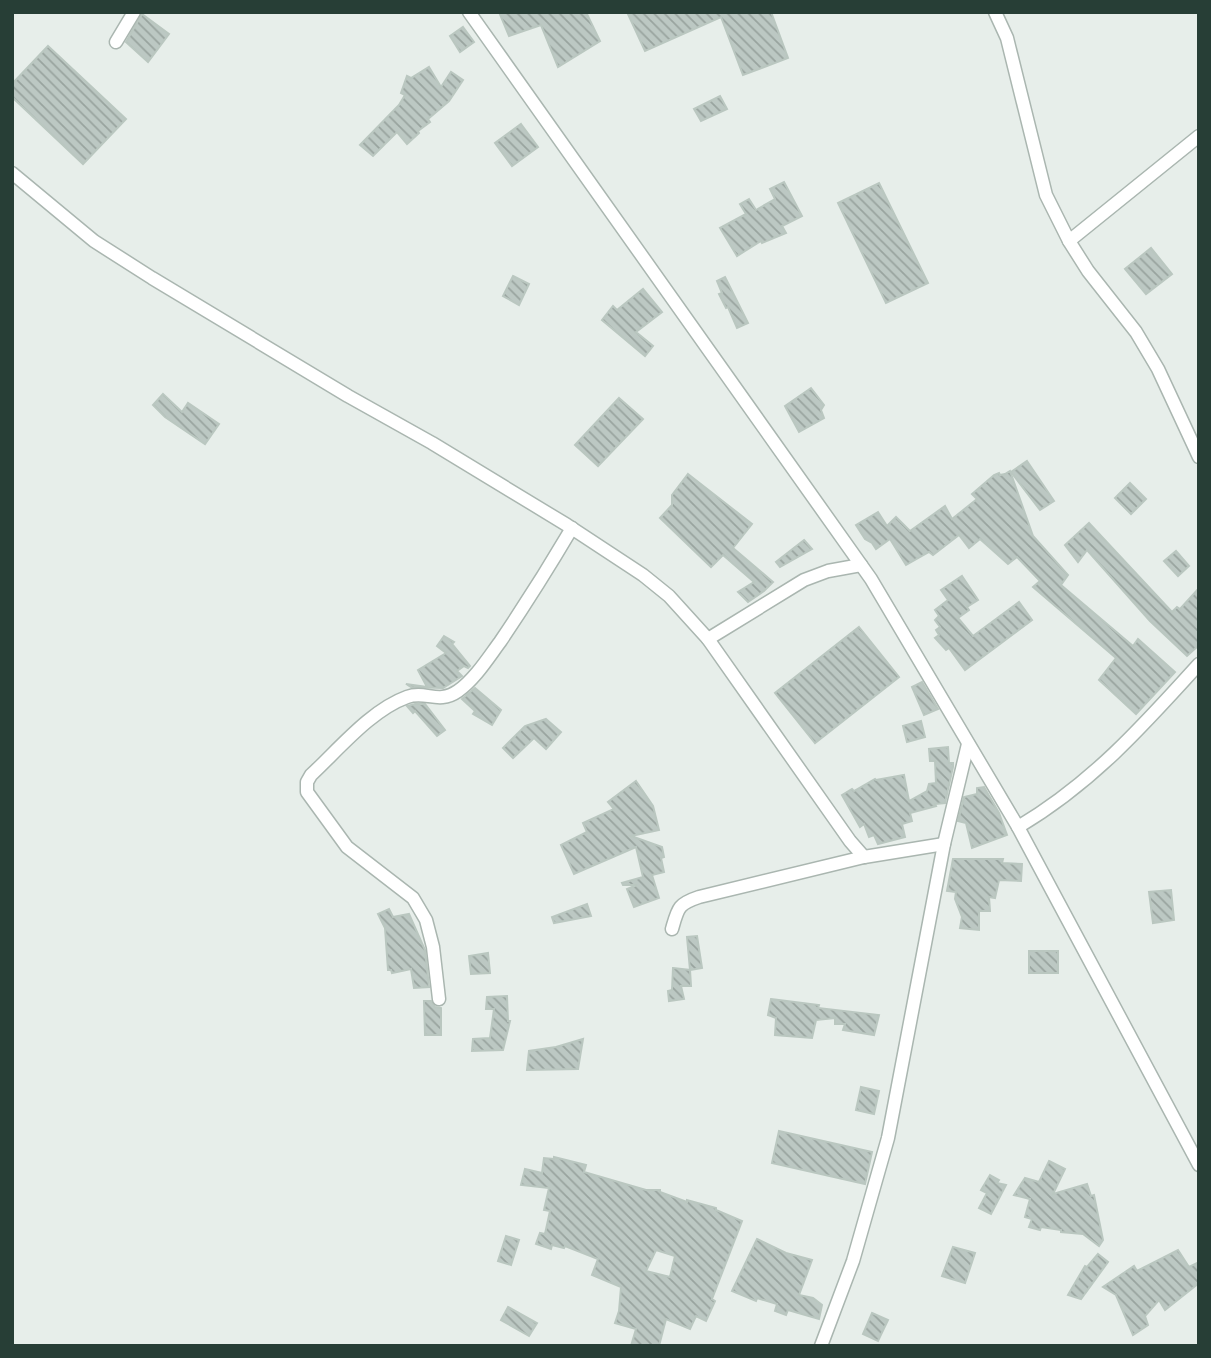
<svg xmlns="http://www.w3.org/2000/svg" width="1211" height="1358" font-family="'Exo 2',sans-serif">
  <defs>
    <pattern id="building-back-hatch" width="6" height="6" patternUnits="userSpaceOnUse" patternTransform="scale(1.75)"><rect width="6" height="6" fill="#bcc8c3"/><path d="M-1 5l2 2M0 0l6 6M5-1l2 2" fill="none" stroke="#99a49f"/></pattern>
  </defs>
  <rect width="100%" height="100%" fill="#e7eeea"/>
  <g fill="url(#building-back-hatch)" stroke="#bac7c0" stroke-width="2" fill-rule="evenodd">
    <path d="M499,12h87l14,29 -42,26 -17,-42 -32,11z"/>
    <path d="M627,12h144l17,46 -45,17 -22,-58 -76,34z"/>
    <path d="M142,14l27,20 -21,28 -22,-20z"/>
    <path d="M463,27l11,15 -14,10 -10,-16z"/>
    <path d="M48,46l78,73 -43,45 -71,-67v-13z"/>
    <path d="M429,67l12,20 10,-15 12,8 -14,21 -21,18 2,3 -12,9 1,2 -12,11 -10,-12 -24,24 -13,-11 39,-40 6,-10 -4,-2 6,-17 4,2z"/>
    <path d="M720,96l7,13 -26,12 -7,-12z"/>
    <path d="M521,124l17,23 -26,19 -17,-23z"/>
    <path d="M784,182l18,34 -20,10 4,7 -24,10 -1,-2 -24,15 -17,-28 26,-14 -6,-10 9,-5 7,11 19,-11 -5,-10z"/>
    <path d="M879,183l49,100 -42,20 -48,-100z"/>
    <path d="M1151,248l21,26 -26,20 -21,-25z"/>
    <path d="M513,276l16,8 -10,21 -16,-9z"/>
    <path d="M725,277l23,46 -11,5 -9,-21 -2,1 -7,-14 3,-1 -5,-12z"/>
    <path d="M643,289l19,23 -26,20 17,14 -8,10 -43,-36 11,-14 4,4z"/>
    <path d="M811,388l13,17 -3,5 3,8 -25,14 -14,-26z"/>
    <path d="M163,394l19,18 6,-9 31,21 -14,20 -40,-27 -12,-12z"/>
    <path d="M619,398l24,21 -45,47 -23,-21z"/>
    <path d="M1027,461l27,40 -14,9 -29,-38z"/>
    <path d="M1010,471l23,65 35,39 -7,10 72,61 5,-7 37,33 -39,42 -37,-34 17,-22 -83,-71 7,-6 -23,-24 -9,7 -28,-25 -11,9 -10,-13 -26,20 -4,-3 -23,13 -16,-26 -14,10 -4,-6 -7,-4 -9,-14 22,-13 9,14 9,-9 14,14 35,-25 7,13 25,-20 -5,-5 22,-19 5,-2 1,2 5,-1z"/>
    <path d="M688,474l64,50 -19,24 40,34 -9,9 -16,11 -10,-10 16,-10 -31,-27 -12,12 -51,-49 12,-13v-10z"/>
    <path d="M1130,483l16,16 -15,15 -16,-16z"/>
    <path d="M1089,523l83,89 5,-5 3,2 19,-21v57l-12,11 -37,-35 -63,-71 -9,12 -13,-17z"/>
    <path d="M804,540l8,9 -32,18 -4,-5z"/>
    <path d="M1176,551l13,15 -11,10 -14,-15z"/>
    <path d="M962,576l16,24 -11,7 2,3 -11,8 15,18 46,-34 13,18 -67,50 -16,-22 -3,2 -11,-12 4,-3 -3,-5 4,-3 -5,-7 4,-4 -4,-6 13,-10 -7,-10z"/>
    <path d="M859,627l40,50 -84,66 -40,-50z"/>
    <path d="M444,636l10,6 -2,2 18,22 -2,2 -4,-2 -7,5 5,5 -19,12 -32,-1 -5,-3 21,3 -9,-17 28,-17 -9,-7z"/>
    <path d="M922,682l16,27 -14,6 -12,-28z"/>
    <path d="M475,688l26,22 -9,15 -19,-11 2,-3 -13,-12z"/>
    <path d="M415,704h10l20,26 -8,6 -22,-25 -2,2 -6,-7z"/>
    <path d="M546,719l15,13 -15,17 -12,-11 -21,20 -10,-10 22,-22z"/>
    <path d="M921,721l4,16 -18,5 -4,-16z"/>
    <path d="M948,747l1,16h4v4l-8,36 -10,1 1,2 -26,7 2,8 -10,3 3,13 -27,7 -4,-9 -5,2 -5,-13 -4,3 -18,-32 10,-6 2,2 21,-12 1,1 28,-5 5,26 18,-10 2,-7 7,-1 -1,-22h-5l-1,-12z"/>
    <path d="M636,781l17,25 6,24 -28,6 31,11 2,10 -3,1 3,14 -12,3 7,23 -25,9 -7,-18 10,-4h-14l-1,-2 21,-6 -7,-30 -62,27 -13,-29 26,-13 -4,-9 31,-14 -6,-7z"/>
    <path d="M984,787l15,26 8,22 -35,13 -6,-25 -8,-2 6,-24 13,-3v-6z"/>
    <path d="M953,859h50l-1,4 20,1 -1,17 -22,-1 -4,18 -6,-1 1,14h-11v19l-19,-2 2,-11 -7,-18 1,-7 -9,-1z"/>
    <path d="M1171,890l3,30 -21,3 -4,-31z"/>
    <path d="M587,904l4,12 -37,7 -2,-6z"/>
    <path d="M389,909l4,8 16,-3 16,36 4,37 -15,1 -3,-19 -19,4 -1,-3h-3l-3,-42 -7,-14z"/>
    <path d="M697,936l5,32 -12,2 -3,-33z"/>
    <rect x="1029" y="951" width="29" height="22"/>
    <path d="M488,953l2,20 -19,1 -2,-18z"/>
    <path d="M673,968l17,2 1,16h-10l3,13 -15,2 -1,-10 4,-1z"/>
    <path d="M507,996l1,25h2l-7,29 -31,1 1,-12 17,-1 4,-29h-8l1,-12z"/>
    <path d="M771,999l48,6 -1,3 61,7 -5,20 -31,-5 2,-6h-10v-6l-19,2 -4,18 -37,-3 1,-17 -8,-3z"/>
    <path d="M424,1001h7l4,6 6,1v27h-16z"/>
    <path d="M583,1039l-5,30 -51,1 2,-19 27,-4z"/>
    <path d="M861,1087l18,4 -5,23 -18,-4z"/>
    <path d="M779,1131l93,21 -7,32 -93,-21z"/>
    <path d="M554,1157l32,8 -2,7 62,18h14v2l27,10v-2l29,8v2l26,11 -30,78 3,2 -9,20 -10,-5 -6,13 -24,-10 -7,27h-28l5,-17 -21,-6 4,-12 2,-24 -29,-12 6,-16 -33,-13 -1,2 -12,-3 -1,4 -15,-5 4,-11 5,1 5,-23 -6,-1 5,-22 -28,-3 4,-16 17,4 2,-15 10,1zM656,1250l19,6 -5,21 -24,-6z"/>
    <path d="M1049,1161l16,8 -12,25 34,-10 4,12 3,-1 9,45 -4,6 -16,-12 -22,-2v-2l-20,-3 -1,3 -11,-3 3,-8 -7,-2 5,-18 -16,-4 11,-17 14,4z"/>
    <path d="M990,1175l9,5 -2,3 9,2 -15,29 -12,-6 8,-15 -6,-3z"/>
    <path d="M506,1236l13,4 -8,25 -13,-4z"/>
    <path d="M757,1239l29,14 26,7 -13,35 14,3 9,7 -3,14 -31,-9 -2,5 -11,-4 2,-7 -20,-6 -1,3 -24,-10z"/>
    <path d="M953,1247l22,6 -10,30 -23,-7z"/>
    <path d="M1178,1250l11,17 10,-5v21l-34,27 -6,-10 -14,16 3,9 -15,10 -17,-40 -13,-8 31,-21 3,5z"/>
    <path d="M1098,1254l10,8 -27,37 -13,-4 17,-29 2,1z"/>
    <path d="M508,1307l29,16 -8,13 -28,-16z"/>
    <path d="M872,1313l16,7 -10,21 -15,-7z"/>
  </g>
  <g fill="none" stroke-linecap="round" stroke-linejoin="round">
    <g stroke="#aab6b0" stroke-width="15">
      <g id="minor">
        <path d="M469,12l402,567 147,248 181,338"/>
        <path d="M995,12l12,26 39,157 23,46 19,30 48,61 22,37 41,88"/>
        <path d="M116,42l18,-30"/>
        <path d="M12,173l82,68 58,37 196,118 84,47 135,82 76,50 26,21 39,43 142,202 14,16"/>
        <path d="M1069,241l130,-105"/>
        <path d="M708,639l96,-59 24,-9 33,-6"/>
        <path d="M1018,827c73,-43 125,-101 181,-163"/>
        <path d="M672,929c6,-21 6,-25 27,-32l165,-40 80,-13"/>
        <path d="M439,999l-6,-52 -7,-27 -13,-22 -66,-51 -40,-55v-10l4,-7c28,-26 60,-65 96,-78 19,-7 31,8 51,-6 17,-12 30,-33 42,-49 25,-37 49,-75 72,-114"/>
        <path d="M821,1346l32,-85 35,-123 56,-294 24,-100"/>
      </g>
    </g>
    <use href="#minor" stroke="#fff" stroke-width="12"/>
  </g>
  <rect width="1211" height="1358" fill="none" stroke="#273e36" stroke-width="28"/>
</svg>
